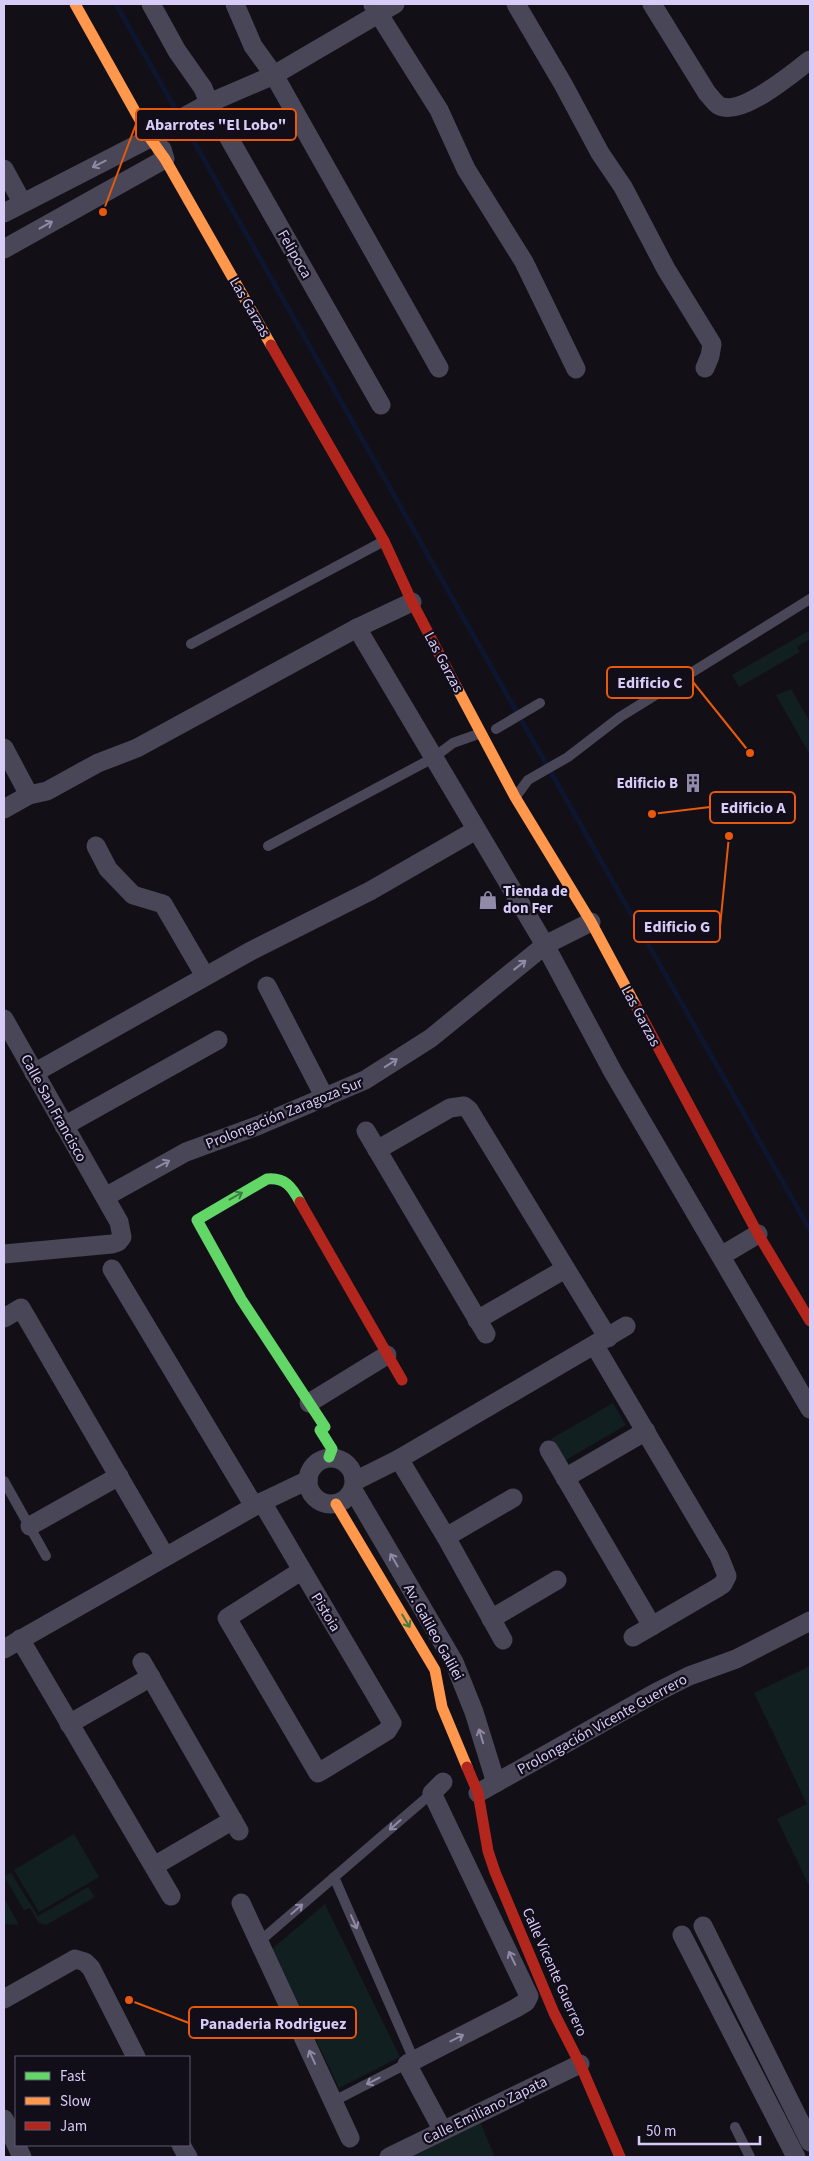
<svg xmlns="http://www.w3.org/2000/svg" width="814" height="2161" font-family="'Source Sans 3',sans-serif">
  <rect width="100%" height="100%" fill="#121016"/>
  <g fill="#111f21">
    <path d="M810,630v9l-13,8 3,5 -61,35 -7,-12z"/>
    <path d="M791,689l19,33v33l-34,-60z"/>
    <path d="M613,1403l13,22 -62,36 -13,-22z"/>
    <path d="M810,1666v222l-33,-69 30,-15 -53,-111z"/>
    <path d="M74,1834l25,43 -60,35 -25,-42z"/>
    <path d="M11,1873l27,43 50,-29 7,10 -49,28 -7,-2 -9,-15 -6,2 -20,-34z"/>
    <path d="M4,1898l15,27 -14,-1 -1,-3z"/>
    <path d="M325,1904l75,153 -61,31 -67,-139z"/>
    <path d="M480,2122l15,35h-86z"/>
  </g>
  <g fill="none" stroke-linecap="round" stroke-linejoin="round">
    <path stroke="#0e152f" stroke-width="5" d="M116,4l694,1226"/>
    <g stroke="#484657" stroke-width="10">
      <path d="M191,644l193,-103"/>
      <path d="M496,729l44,-26"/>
      <path d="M517,795l11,-15 40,-23 52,-40 190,-118"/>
      <path d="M268,846l165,-88 20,-15 28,-10"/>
      <path d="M4,1481l42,75"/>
      <path d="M260,1941l172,-148"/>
      <path d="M332,2102l82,-42 -80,-183"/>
      <path d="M735,2127l15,30"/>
    </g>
    <g stroke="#484657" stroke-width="19">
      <path d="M151,4l26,47 26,37 6,15 172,302"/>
      <path d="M235,4l18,42 21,29 165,293"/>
      <path d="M516,4l47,80 37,69 23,34 43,82 46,75 -2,12 -5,12"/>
      <path d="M652,4l55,89c3,3 7,9 11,12 22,14 74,-32 92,-45"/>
      <path d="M373,5l66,105 27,59 58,93 52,107"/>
      <path d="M4,169l18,33"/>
      <path d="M4,213l146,-75 9,-2 10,-11 40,-22 65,-28 121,-71"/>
      <path d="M4,249l161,-90 -3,-10"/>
      <path d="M357,628l188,317 68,127 197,337"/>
      <path d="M4,748l25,47"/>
      <path d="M4,809l25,-14 18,-4 51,-28 39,-15 220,-120 55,-26"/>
      <path d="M96,846l12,23 25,26 30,9 42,72"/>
      <path d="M267,986l58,112"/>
      <path d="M4,1019l115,203 3,15 -4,5 -6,2 -108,10"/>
      <path d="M34,1073l215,-121 121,-61 106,-61"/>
      <path d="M64,1126l154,-86"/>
      <path d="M366,1131l120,203"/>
      <path d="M377,1150l73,-42 14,-2 5,4 139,228"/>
      <path d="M105,1197l81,-45 71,-26 108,-46 66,-42 114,-93 46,-23"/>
      <path d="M721,1256l37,-22"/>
      <path d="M112,1269l142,237"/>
      <path d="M4,1318l17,-10 144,248"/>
      <path d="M477,1320l88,-51"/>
      <path d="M595,1346l124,210 8,20 -4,8 -6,4 -84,49"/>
      <path d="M309,1403l78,-48"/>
      <path d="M549,1450l103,176"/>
      <circle cx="331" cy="1481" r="23"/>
      <path d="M399,1459l47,78 57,103"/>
      <path d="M565,1478l81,-47"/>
      <path d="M355,1481l44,-22 227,-133"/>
      <path d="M353,1490l101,172 20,50 22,71"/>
      <path d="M262,1502l130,221 -5,8 -69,42 -91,-155 74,-47"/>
      <path d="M30,1526l89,-50"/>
      <path d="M446,1537l67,-39"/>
      <path d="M491,1619l66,-39"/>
      <path d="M20,1639l151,257"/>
      <path d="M4,1649l258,-147 46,-22"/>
      <path d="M142,1662l97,169"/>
      <path d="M69,1724l82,-47"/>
      <path d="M478,1793l177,-100 34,-17 47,-17 74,-38"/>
      <path d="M154,1866l79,-46"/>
      <path d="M241,1903l109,235"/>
      <path d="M703,1926l107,216"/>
      <path d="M682,1935l114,222"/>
      <path d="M4,1999l64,-36 7,-4 10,3 6,6 45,89"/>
      <path d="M4,2119l18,38"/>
      <path d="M443,2131l-36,-67 109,-56 10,-6 3,-6 -97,-203 11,-11"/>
      <path d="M181,2145l7,12"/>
      <path d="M389,2157l191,-93"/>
    </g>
    <path stroke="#63d668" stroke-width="11" d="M300,1202c-8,-15 -15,-25 -33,-23l-70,41 44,79 84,128 -5,3 12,19 -3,8"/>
    <g stroke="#ff974d" stroke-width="11">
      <path d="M75,4l75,134 15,21 106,186"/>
      <path d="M456,686l59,111 76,125 45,84"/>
      <path d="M336,1504l99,166 7,37 25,60"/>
    </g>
    <g stroke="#b3261e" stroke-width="11">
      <path d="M271,345l113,196 28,61 44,84"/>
      <path d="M636,1006l122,228 52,87"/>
      <path d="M300,1202l102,178"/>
      <path d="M467,1767l11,26 10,58 7,21 59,141 26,51 40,93"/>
    </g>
  </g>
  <defs><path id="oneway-shaft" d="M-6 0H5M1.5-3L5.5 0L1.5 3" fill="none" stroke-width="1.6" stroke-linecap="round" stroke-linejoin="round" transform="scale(1.25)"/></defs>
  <g stroke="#9089a8">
    <use href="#oneway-shaft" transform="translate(99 164) rotate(153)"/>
    <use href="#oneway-shaft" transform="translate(46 225) rotate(-29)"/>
    <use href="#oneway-shaft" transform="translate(520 965) rotate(-38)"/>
    <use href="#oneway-shaft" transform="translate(391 1063) rotate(-33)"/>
    <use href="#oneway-shaft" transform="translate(163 1164) rotate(-28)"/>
    <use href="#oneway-shaft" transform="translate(394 1560) rotate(-120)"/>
    <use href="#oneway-shaft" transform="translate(481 1736) rotate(-107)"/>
    <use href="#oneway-shaft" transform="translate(395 1825) rotate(139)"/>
    <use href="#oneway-shaft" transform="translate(297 1909) rotate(-41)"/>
    <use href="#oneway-shaft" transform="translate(354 1922) rotate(66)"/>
    <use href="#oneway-shaft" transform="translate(512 1958) rotate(-116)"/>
    <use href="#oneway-shaft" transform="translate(457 2038) rotate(-27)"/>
    <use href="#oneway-shaft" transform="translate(312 2057) rotate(-114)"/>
    <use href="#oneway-shaft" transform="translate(373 2081) rotate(153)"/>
  </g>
  <g stroke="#3e7c44">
    <use href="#oneway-shaft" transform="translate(236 1196) rotate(-29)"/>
    <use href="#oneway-shaft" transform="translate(406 1621) rotate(59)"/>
  </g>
  <defs>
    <g id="building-bare" transform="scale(1.5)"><path d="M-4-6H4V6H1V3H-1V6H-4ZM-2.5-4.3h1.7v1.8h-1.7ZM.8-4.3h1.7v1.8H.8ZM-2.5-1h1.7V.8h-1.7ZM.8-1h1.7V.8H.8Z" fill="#928aa9" stroke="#110d19" stroke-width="2.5" paint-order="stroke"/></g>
    <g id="shop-bare" transform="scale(1.5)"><path d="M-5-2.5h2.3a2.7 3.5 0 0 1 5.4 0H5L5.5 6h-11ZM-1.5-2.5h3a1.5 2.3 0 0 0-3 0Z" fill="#928aa9" stroke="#110d19" stroke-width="2.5" paint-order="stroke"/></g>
  </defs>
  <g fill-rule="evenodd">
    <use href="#building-bare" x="693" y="783"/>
    <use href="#shop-bare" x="488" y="900"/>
  </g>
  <g text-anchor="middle" stroke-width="4.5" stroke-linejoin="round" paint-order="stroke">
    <g font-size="15" fill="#d7ccf8" stroke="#110d19">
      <text transform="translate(295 254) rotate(60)" y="5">Felipoca</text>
      <text transform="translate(250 307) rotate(60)" y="5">Las Garzas</text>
      <text transform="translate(444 662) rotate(62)" y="5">Las Garzas</text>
      <text transform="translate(641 1016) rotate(62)" y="5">Las Garzas</text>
      <text transform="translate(54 1108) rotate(61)" y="5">Calle San Francisco</text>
      <text transform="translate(284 1113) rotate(-22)" y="5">Prolongación Zaragoza Sur</text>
      <text transform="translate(326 1612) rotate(59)" y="5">Pistoia</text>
      <text transform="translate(434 1632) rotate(61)" y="5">Av. Galileo Galilei</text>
      <text transform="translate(602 1724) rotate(-29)" y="5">Prolongación Vicente Guerrero</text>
      <text transform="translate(555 1972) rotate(66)" y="5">Calle Vicente Guerrero</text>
      <text transform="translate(485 2110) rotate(-26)" y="5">Calle Emiliano Zapata</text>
    </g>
    <g font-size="15" font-weight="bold" fill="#d7ccf8" stroke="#110d19" text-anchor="end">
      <text x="678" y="788">Edificio B</text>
      <text x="503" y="896" text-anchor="start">Tienda de<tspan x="503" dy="17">don Fer</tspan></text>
    </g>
  </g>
  <path fill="none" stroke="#e8590c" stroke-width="2" d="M103 212L136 124M750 753L693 682M652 814L710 807M729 836L720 927M129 2000L189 2023"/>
  <g fill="#e8590c" stroke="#110d19" stroke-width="2">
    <circle cx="103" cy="212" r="5"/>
    <circle cx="750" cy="753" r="5"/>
    <circle cx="652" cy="814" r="5"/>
    <circle cx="729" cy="836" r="5"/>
    <circle cx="129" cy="2000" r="5"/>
  </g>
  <g fill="#110d19" stroke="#e8590c" stroke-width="2">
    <rect x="136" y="109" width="160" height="31" rx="5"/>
    <rect x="607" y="667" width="86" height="31" rx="5"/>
    <rect x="710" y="792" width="85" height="31" rx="5"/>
    <rect x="634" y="911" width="86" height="31" rx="5"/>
    <rect x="189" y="2007" width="167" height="31" rx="5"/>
  </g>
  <g font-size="16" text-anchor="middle" font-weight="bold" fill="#d7ccf8">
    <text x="216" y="130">Abarrotes "El Lobo"</text>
    <text x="650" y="688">Edificio C</text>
    <text x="753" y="813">Edificio A</text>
    <text x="677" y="932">Edificio G</text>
    <text x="273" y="2029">Panaderia Rodriguez</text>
  </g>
  <rect width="814" height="2161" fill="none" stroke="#d7ccf8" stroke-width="10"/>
  <rect x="15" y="2056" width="175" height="90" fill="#110d19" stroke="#605972"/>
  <rect x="25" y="2072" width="25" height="8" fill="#63d668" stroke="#605972"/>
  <text x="60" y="2081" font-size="15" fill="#d7ccf8">Fast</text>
  <rect x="25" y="2097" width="25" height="8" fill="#ff974d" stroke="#605972"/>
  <text x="60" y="2106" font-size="15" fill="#d7ccf8">Slow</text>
  <rect x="25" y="2122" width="25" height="8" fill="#b3261e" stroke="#605972"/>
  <text x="60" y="2131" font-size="15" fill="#d7ccf8">Jam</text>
  <path d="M639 2136v8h121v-8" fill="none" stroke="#d7ccf8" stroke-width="2.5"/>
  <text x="646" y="2136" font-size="15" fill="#d7ccf8" stroke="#110d19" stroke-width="4" paint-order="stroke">50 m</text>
</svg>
